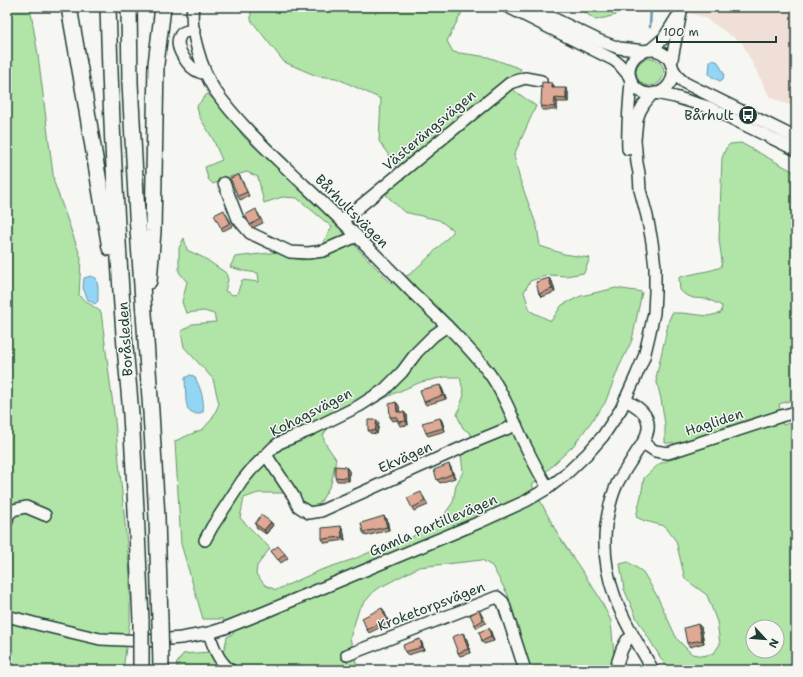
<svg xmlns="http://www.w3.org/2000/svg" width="803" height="677" font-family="'Shantell Sans',sans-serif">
  <rect width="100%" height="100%" fill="#f6f6f2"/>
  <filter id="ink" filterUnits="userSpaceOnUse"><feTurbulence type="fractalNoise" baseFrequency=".025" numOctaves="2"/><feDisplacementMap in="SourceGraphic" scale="8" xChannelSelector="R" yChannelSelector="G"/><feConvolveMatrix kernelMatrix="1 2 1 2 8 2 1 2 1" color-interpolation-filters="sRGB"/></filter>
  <g filter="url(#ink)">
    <path fill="#efdfd6" d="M674,7h122v101l-26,-11 -28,-54 -37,-25z"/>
    <g fill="#b1e5a7" stroke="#68916e" fill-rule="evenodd">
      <path d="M7,7h23l8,48 16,127 27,76 -2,38 22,16 14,109 15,154v44l-7,51h-116z"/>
      <path d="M251,7h203l8,5 -15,29 6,11 35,5 33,12 -9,20 24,17 -22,49 6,25 17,47 3,19 24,8 26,4 -6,15 -18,3 -17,-1 -19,6 -6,11 6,19 21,10 11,-16 19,-9 35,-8 26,4 -10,48 -13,27 -14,36 -31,42 -42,40 26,50 40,60 13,26 3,35 15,14h-98l-23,-75 -16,-29 -10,-6 -63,7 -44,23 -16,19 -9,29 8,32h-181v-7l6,-9 41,-3 3,-14 7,-4 -11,-14h-20l-22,-75 -6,-103 28,-12 9,-10 7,-15 -6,-25 -29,-32 -3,-15 11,-8 24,-2 -2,-8 -10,-3 -18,2 -4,-11 5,-20 -8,-10v-24l5,-10 3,12 17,8 22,15 2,7 -3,11 8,4 4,-1 5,-14 17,2 -1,-9 -14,-2 -14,-4 5,-10 43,-5 10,5 14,3 29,-4 -8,-14 9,-15 -35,-29 -15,-1 -18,6 -6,-26 -11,-5 -18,5 -16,7 -5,-5 -3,-12 17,-7 -9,-21 -14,-23 -2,-10 10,-12 16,13 20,29 25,24 64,57 12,13 14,19 34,35 18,-10 19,-17 25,-26 -15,-11 -35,-8 -18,-17 16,-20 -23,-34 2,-42 -45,-21 -19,-2 -33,-14 -33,-42zM445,377h15l4,18 -7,20 6,13 8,6 2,15 -12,5 2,18 -7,13 -3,17 -13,19 -37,21 -14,2 -35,15 -33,11 -45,20 -11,-5 -9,-11 1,-8 13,-18 -30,-30 4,-20 14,-5h34l14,26 14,-16 11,-19 5,-25 -11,-16 -2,-7 2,-4 7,-8 36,-17 25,-13 28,-12z"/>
      <path d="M577,7h40l-1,8 -20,5z"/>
      <circle cx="650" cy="72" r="14"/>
      <path d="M741,143l55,30v226l-17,5 4,21 13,-4v249h-128l-31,-51 -13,-30 -4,-25 8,-2 15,10 14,24 20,43 15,15 11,2 11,-3 6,-9 -3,-22 -10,-27 -22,-16 -9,-38 -11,-15 -20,-5 -9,-4 5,-21 3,-18 15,-14 10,-4 5,-1v-16h-9v-19l-4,-25 -5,-21 13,-58 3,-7h10l26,3 13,-3 1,-7 -14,-7 -15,-1 -9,-4 -4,-4 -1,-13 33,-7 9,-3 1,-6 -3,-21 3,-82 4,-10 4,-4zM753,627h24v24h-24z"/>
    </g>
    <g fill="#93d5f5" stroke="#6598a8">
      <path d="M712,59l6,3 6,12 -1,5 -3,2 -8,-4 -3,-3 1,-12z"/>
      <path d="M91,276l5,2 2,9v14l-3,3 -7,-4 -5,-12 1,-10z"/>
      <path d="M190,375l4,1c6,10 11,24 9,36l-7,2 -8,-4 -2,-9 -1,-23z"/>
    </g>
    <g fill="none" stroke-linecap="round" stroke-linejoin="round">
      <path stroke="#6598a8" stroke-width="2.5" d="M650,27l1,-20"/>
      <g stroke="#1f3d34" stroke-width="14">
        <g id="minor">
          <path d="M193,7c-4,23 9,63 21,82 25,36 59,66 90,96 37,34 72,70 107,106 27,26 55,52 78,82 12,16 19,34 27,52 9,21 20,43 32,63"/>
          <path d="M508,7l106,53 5,4 11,13"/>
          <path d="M530,7l70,34 19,7 26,3"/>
          <path d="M194,30c-5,1 -12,1 -14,6 -7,11 9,32 19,36 2,1 4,1 6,1"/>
          <path d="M650,50l14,-12 13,-21"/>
          <circle cx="651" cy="72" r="22"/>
          <path d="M671,64l11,-57"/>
          <path d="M673,69l6,9 6,5 111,55"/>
          <path d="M655,93l20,4 33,10 88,43"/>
          <path d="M628,149c-1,-22 1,-45 3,-67"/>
          <path d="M224,183l14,36 12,14 40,19 18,1 15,-2 34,-15"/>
          <path d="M342,221l168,-138 15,-5 16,3"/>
          <path d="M625,400c12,6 25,14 23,29 -1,9 -7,17 -12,24 -6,10 -14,21 -19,31 -6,13 -9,28 -11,41 -7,58 20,98 47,145"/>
          <path d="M643,443l12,8 13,2 113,-37 15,-4"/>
          <path d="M266,455l28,42 4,9 11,7 12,-2 158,-71 37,-15"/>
          <path d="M7,521l1,-6 5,-5 13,-3 19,8"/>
          <path d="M205,540l7,-13 30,-46 9,-11 23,-23 5,-4 29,-12 51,-25 25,-16 18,-18 15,-20 16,-16 14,-10"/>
          <path d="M7,616l34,9 59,14 45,2 36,-3 28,-5 16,-5 40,-16 215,-90 46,-21 22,-13 17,-13 23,-22 15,-17 18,-27 15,-33 8,-19 5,-21 5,-23 1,-21v-25l-3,-25 -5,-26 -7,-26 -1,-17 -2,-10 -2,-23 2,-21 3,-8 4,-7 8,-10"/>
          <path d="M209,633c3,10 7,22 14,30 2,3 5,5 7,7"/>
          <path d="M347,655l150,-58 6,5 22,68"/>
          <path d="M615,670l7,-21 5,-9 6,-4"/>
        </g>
      </g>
      <g stroke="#1f3d34" stroke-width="18">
        <g id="highway">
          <path d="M69,7l14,80 27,161"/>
          <path d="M108,7c3,109 8,218 16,327 2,27 5,54 7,81 4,68 7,137 10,206"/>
          <path d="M129,7l1,76 7,132 14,197 6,106 3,104"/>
          <path d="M149,281l4,-50 3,-167 7,-57"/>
        </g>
      </g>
      <use href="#minor" stroke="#f6f6f2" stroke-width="11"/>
      <use href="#highway" stroke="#f6f6f2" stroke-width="15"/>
      <g stroke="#1f3d34" stroke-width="18" stroke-linecap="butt">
        <g id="highway-bridge">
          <path d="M160,622l1,46"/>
          <path d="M141,668v-47"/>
        </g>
      </g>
      <use href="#highway-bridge" stroke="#f6f6f2" stroke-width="15"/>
    </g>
    <g fill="#c09181" stroke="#1f3d34">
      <path d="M552,83l2,3v2l14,4v10h-11v8h-14l-2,-4z"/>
      <path d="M239,175l2,3 8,18 -9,4 -2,-4z"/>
      <path d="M258,213l5,10 -11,5 -2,-3z"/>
      <path d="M226,214l7,12 -10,5 -2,-3z"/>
      <path d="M549,278l3,3 3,11 -13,5 -3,-3z"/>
      <path d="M442,388l4,11 -20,6 -2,-3z"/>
      <path d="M396,402l3,4v6h5l3,3 1,10 -8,1 -2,-4v-2l-5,1 -3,-4z"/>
      <path d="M440,418l2,3 3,10 -17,5 -2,-3z"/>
      <path d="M379,423l-2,11 -7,-1 -2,-3z"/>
      <path d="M449,464l2,4 4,10 -15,5 -3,-3z"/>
      <path d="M346,467l3,4v10h-12l-2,-4z"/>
      <path d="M423,496l5,9 -14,6 -2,-3z"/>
      <path d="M384,516l3,3 2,11 -23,6 -3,-4z"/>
      <path d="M271,522l2,3 -7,9 -9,-6 -2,-4z"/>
      <path d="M343,529l2,11 -20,3 -3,-4z"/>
      <path d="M271,551l14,3 3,4 -7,5z"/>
      <path d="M382,608l2,3 5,12 -20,10 -2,-3z"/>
      <path d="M479,610l7,13 -9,5 -2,-3z"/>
      <path d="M701,627l3,16 -14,4 -3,-4z"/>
      <path d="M491,632l3,9 -10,3 -2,-3z"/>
      <path d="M466,637l5,16 -11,3 -2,-3z"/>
      <path d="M422,643l2,7 -16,5 -3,-3z"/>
    </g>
    <g fill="#9c7669" stroke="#1f3d34">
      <path d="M552,83l2,3v5l-2,-3z"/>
      <path d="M566,88l2,4v10l-2,-3z"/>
      <path d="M555,98l2,4v8l-3,-3z"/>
      <path d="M549,278l3,3 3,11 -3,-3z"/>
      <path d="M440,385l2,3 4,11 -3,-4z"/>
      <path d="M396,402l3,4 1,9 -3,-3z"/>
      <path d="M404,412l3,3 1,10 -2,-4z"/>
      <path d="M440,418l2,3 3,10 -2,-3z"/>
      <path d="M377,420l2,3 -2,11 -2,-3z"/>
      <path d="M449,464l2,4 4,10 -3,-4z"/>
      <path d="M346,467l3,4v10l-2,-3z"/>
      <path d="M384,516l3,3 2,11 -2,-3z"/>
      <path d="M271,522l2,3 -7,9 -2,-4z"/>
      <path d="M341,526l2,3 2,11 -3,-3z"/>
      <path d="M382,608l2,3 5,12 -2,-3z"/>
      <path d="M698,624l3,3 3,16 -2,-3z"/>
      <path d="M489,628l2,4 3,9 -3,-4z"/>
      <path d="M463,633l3,4 5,16 -3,-4z"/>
      <path d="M420,639l2,4 2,7 -2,-3z"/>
    </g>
    <g fill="#dfa996" stroke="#1f3d34">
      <path d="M542,82l10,1v5h14v11l-11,-1 -1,9 -13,-1z"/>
      <path d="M239,175l8,17 -9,4 -8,-18z"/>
      <path d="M256,209l4,10 -10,6 -5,-10z"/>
      <path d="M224,210l6,13 -9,5 -7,-13z"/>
      <path d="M549,278l3,11 -13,5 -3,-12z"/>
      <path d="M440,385l3,10 -19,7 -4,-12z"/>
      <path d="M396,402l1,10h7l2,9 -8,1 -1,-5h-7l-1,-13z"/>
      <path d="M440,418l3,10 -17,5 -4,-10z"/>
      <path d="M368,420h9l-2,11 -7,-1z"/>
      <path d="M449,464l3,10 -15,6 -3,-10z"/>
      <path d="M335,466l11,1 1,11 -12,-1z"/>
      <path d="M421,492l4,9 -13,7 -5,-10z"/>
      <path d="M261,515l10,7 -7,8 -9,-6z"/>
      <path d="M384,516l3,11 -24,5 -2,-9z"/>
      <path d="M341,526l1,11 -20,2v-11z"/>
      <path d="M278,546l7,8 -7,6 -7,-9z"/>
      <path d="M382,608l5,12 -20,10 -5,-12z"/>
      <path d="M479,610l4,10 -8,5 -5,-10z"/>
      <path d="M698,624l4,16 -15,3 -3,-15z"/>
      <path d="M489,628l2,9 -9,4 -3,-9z"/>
      <path d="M463,633l5,16 -10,4 -6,-16z"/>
      <path d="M420,639l2,8 -17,5 -2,-7z"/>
      <path d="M503,666l2,4h-12z"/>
    </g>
  </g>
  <defs>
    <g id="bus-disc" transform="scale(1)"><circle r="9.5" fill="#1f3d34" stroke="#f6f6f2"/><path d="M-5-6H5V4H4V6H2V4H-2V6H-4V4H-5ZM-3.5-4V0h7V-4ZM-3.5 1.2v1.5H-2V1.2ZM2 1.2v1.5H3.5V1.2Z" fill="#fff"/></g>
  </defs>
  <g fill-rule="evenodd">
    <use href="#bus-disc" x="748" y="115"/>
  </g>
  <g text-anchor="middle" stroke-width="3" stroke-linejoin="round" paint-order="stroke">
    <g font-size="14" fill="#1f3d34" stroke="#f6f6f2" text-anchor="end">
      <text x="734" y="120">Bårhult</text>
    </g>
    <g font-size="14" fill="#1f3d34" stroke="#f6f6f2">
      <text transform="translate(429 130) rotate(-40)" y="5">Västerängsvägen</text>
      <text transform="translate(352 211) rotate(45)" y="5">Bårhultsvägen</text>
      <text transform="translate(125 339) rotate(-94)" y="5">Boråsleden</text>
      <text transform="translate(311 412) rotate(-27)" y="5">Kohagsvägen</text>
      <text transform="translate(714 422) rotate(-18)" y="5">Hagliden</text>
      <text transform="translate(405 457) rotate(-24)" y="5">Ekvägen</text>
      <text transform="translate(433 525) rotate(-23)" y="5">Gamla Partillevägen</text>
      <text transform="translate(431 606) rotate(-21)" y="5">Kroketorpsvägen</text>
    </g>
  </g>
  <rect width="803" height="677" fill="none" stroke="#f6f6f2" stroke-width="24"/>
  <rect x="12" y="12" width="779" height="653" fill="none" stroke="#1f3d34" stroke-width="1.5" filter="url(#ink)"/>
  <g transform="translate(765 639) rotate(116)"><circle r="19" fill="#f6f6f2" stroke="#a0aca6"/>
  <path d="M0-3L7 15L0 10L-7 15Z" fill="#1f3d34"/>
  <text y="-6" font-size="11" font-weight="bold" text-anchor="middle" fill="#1f3d34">N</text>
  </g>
  <path d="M657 36v6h119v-6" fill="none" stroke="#1f3d34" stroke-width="2"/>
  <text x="663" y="36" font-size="12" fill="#1f3d34" stroke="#f6f6f2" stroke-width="3" paint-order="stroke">100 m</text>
</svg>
